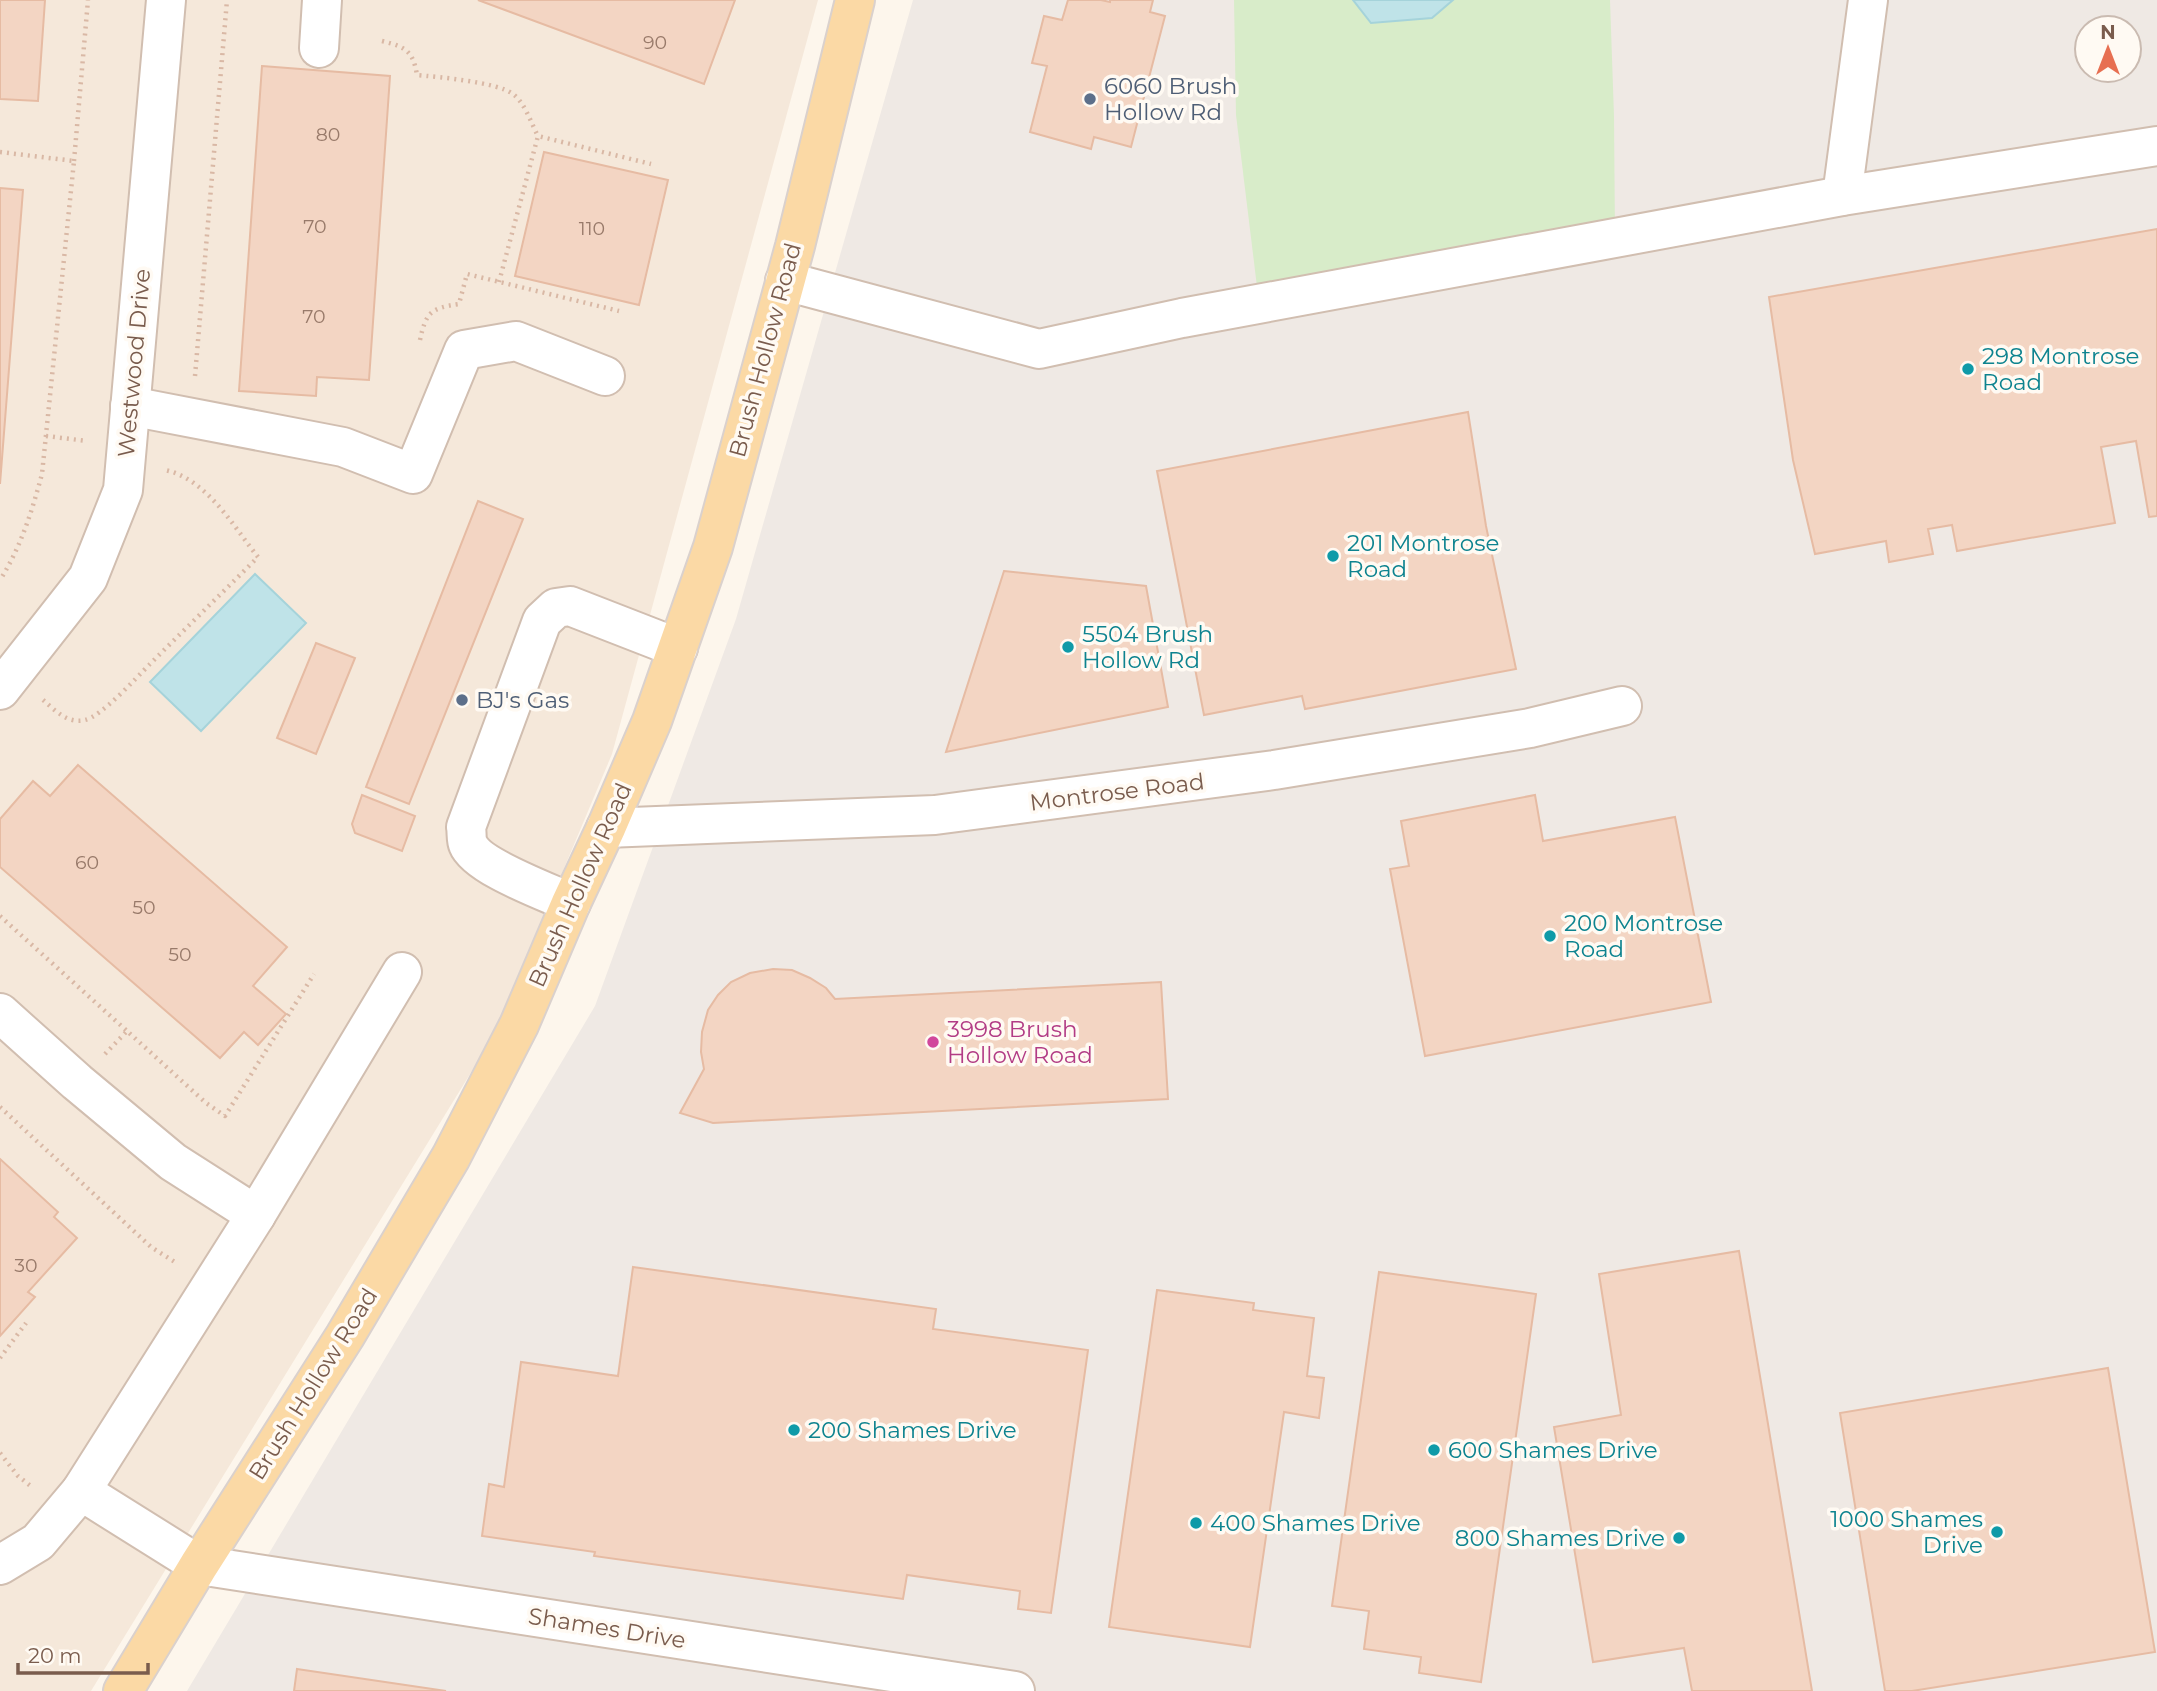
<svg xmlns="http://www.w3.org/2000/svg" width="2157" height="1691" font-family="Montserrat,sans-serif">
  <rect width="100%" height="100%" fill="#fdf6ec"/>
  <path fill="#f5e8da" d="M0,0h818l-206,754 -118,281 -403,656h-91z"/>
  <path fill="#efe9e4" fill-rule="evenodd" d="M913,0h1244v1691h-1970l408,-685 141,-387zM2087,28h42v42h-42z"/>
  <path fill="#d8ecc9" d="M1234,0h376l4,116 1,122 -356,65 -23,-188z"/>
  <g fill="#bfe3e8" stroke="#a5d3da" stroke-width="2">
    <path d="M1353,0h100l-21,18 -61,5z"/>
    <path d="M255,574l51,49 -105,108 -51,-49z"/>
  </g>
  <g fill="#f3d5c3" stroke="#e6bba3" stroke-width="2">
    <path d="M0,0h45l-7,101 -38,-2z"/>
    <path d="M478,0h257l-31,84z"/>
    <path d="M1068,0h33l9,2v-2h43l-3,12 15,4 -34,131 -37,-10 -3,12 -61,-17 17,-66 -15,-3 12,-47 18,4z"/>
    <path d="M262,66l128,10 -21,304 -52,-3 -1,19 -77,-5z"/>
    <path d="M544,152l124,28 -29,125 -124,-29z"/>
    <path d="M0,188l23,2 -23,294z"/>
    <path d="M2157,229v287l-8,1 -13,-76 -35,6 14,76 -158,28 -5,-26 -24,4 5,25 -44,8 -3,-21 -71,13 -22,-94 -24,-163z"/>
    <path d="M1468,412l18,114 30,143 -211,40 -3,-13 -98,19 -47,-244z"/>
    <path d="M478,501l45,18 -114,285 -43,-17z"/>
    <path d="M1004,571l142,15 22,121 -222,45z"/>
    <path d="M316,643l39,15 -39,96 -39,-16z"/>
    <path d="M78,765l209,182 -34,39 33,28 -28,31 -14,-13 -24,26 -220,-191v-48l33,-38 17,15z"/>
    <path d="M362,795l53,21 -13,35 -47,-18 -3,-9z"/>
    <path d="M1535,795l8,46 132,-24 36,185 -286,54 -35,-187 19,-3 -8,-45z"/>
    <path d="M773,969l19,1 18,8 16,10 9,11 326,-17 7,117 -455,24 -33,-10 24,-44 -3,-17 1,-20 6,-22 10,-15 13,-13 19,-9z"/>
    <path d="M0,1159l58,53 -4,5 23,21 -49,54 7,5 -35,39z"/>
    <path d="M1739,1251l28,167 45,273h-120l-8,-43 -91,14 -39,-235 67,-12 -22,-141z"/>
    <path d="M633,1267l303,42 -3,20 155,21 -37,263 -33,-4 2,-18 -113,-16 -4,24 -309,-43 1,-4 -113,-16 7,-52 15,3 17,-125 97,14z"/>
    <path d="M1379,1272l157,22 -55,388 -62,-9 2,-16 -57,-8 5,-38 -37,-5z"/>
    <path d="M1157,1290l97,13 -1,7 61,8 -7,58 17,2 -5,40 -35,-6 -34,235 -141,-20z"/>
    <path d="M2108,1368l47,284 -243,39h-27l-45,-278z"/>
    <path d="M297,1669l149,22h-152z"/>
  </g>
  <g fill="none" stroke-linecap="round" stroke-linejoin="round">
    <g stroke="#d1beb0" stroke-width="42">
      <g id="minor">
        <path d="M319,48l3,-48"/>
        <path d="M1842,196l26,-196"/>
        <path d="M785,281l254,68 143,-31 660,-122 315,-50"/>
        <path d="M130,406l213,41 70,27 51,-124 52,-9 89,35"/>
        <path d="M0,690l88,-112 35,-88 43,-490"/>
        <path d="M606,828l329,-13 339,-45 256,-42 92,-22"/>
        <path d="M571,903c-23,-11 -94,-36 -103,-59 -2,-4 -1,-12 -2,-17l76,-206 14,-13 14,-2 108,42"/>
        <path d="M0,1013l77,69 96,80 83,53"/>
        <path d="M81,1491l175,-276 146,-243"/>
        <path d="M0,1565l38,-23 43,-51 118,74 816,126"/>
      </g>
    </g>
    <g stroke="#dad1cd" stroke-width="42">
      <path id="major" d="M123,1691l76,-126 146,-229 106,-179 68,-132 52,-122 35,-75 46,-107 61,-174 82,-301 60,-246"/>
    </g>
    <g stroke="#d9b8a5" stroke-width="4.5" stroke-dasharray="2 5" stroke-linecap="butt">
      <path d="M382,41c24,6 31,10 35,34 21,2 80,7 96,19 12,9 18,29 25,42"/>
      <path d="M0,152l74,9 -32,313c-10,37 -21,73 -42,106"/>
      <path d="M74,161l14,-161"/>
      <path d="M499,282l39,-146 113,28"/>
      <path d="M420,340c6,-28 11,-32 39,-36l8,-30 152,37"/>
      <path d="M195,376l32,-376"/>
      <path d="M46,436l41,5"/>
      <path d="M43,700c12,10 24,24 42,20 17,-4 51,-42 65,-56 36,-36 72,-71 108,-107 -25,-31 -51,-78 -93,-87"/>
      <path d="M0,916l127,115"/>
      <path d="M105,1054l22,-23 79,72 19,13 89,-142"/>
      <path d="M0,1107l151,140 27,17"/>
      <path d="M0,1358l26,-35"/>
      <path d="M0,1453l18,23 14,11"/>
    </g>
    <use href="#minor" stroke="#fff" stroke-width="38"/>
    <use href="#major" stroke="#fbd9a5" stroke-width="38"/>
  </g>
  <g fill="#5c6f8a" stroke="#fffaf3" stroke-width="2.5">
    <circle cx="1090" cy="99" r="7"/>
    <circle cx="462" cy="700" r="7"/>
  </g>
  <g fill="#0f9aa8" stroke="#fffaf3" stroke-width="2.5">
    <circle cx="1968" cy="369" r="7"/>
    <circle cx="1333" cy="556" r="7"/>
    <circle cx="1068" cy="647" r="7"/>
    <circle cx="1550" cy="936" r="7"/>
    <circle cx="794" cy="1430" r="7"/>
    <circle cx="1434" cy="1450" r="7"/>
    <circle cx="1196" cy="1523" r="7"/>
    <circle cx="1997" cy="1532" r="7"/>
    <circle cx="1679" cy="1538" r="7"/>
  </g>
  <circle fill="#d1479c" stroke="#fffaf3" stroke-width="2.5" cx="933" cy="1042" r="7"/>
  <g text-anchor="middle" stroke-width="7" stroke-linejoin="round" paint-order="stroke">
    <g font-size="19" fill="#987a6a">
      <text x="655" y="49">90</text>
      <text x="328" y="141">80</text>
      <text x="315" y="233">70</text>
      <text x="592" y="235">110</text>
      <text x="314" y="323">70</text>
      <text x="87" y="869">60</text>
      <text x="144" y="914">50</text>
      <text x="180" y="961">50</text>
      <text x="26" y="1272">30</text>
    </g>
    <g font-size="23" fill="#4e5e75" stroke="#fffaf3" text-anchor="start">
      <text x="1104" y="94">6060 Brush<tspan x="1104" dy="26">Hollow Rd</tspan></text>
      <text x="476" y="708">BJ's Gas</text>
    </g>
    <g font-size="23" fill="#7a5c4d" stroke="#fffaf3">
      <text transform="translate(765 350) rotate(-75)" y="8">Brush Hollow Road</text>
      <text transform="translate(134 363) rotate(-85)" y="8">Westwood Drive</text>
      <text transform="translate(1117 792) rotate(-7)" y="8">Montrose Road</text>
      <text transform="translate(580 885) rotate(-66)" y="8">Brush Hollow Road</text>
      <text transform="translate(313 1384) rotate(-58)" y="8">Brush Hollow Road</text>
      <text transform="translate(607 1628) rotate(9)" y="8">Shames Drive</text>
    </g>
    <g font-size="23" fill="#0d838f" stroke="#fffaf3" text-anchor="start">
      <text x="1982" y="364">298 Montrose<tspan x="1982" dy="26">Road</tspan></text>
      <text x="1347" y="551">201 Montrose<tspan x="1347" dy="26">Road</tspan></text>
      <text x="1082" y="642">5504 Brush<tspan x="1082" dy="26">Hollow Rd</tspan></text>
      <text x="1564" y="931">200 Montrose<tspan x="1564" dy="26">Road</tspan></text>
      <text x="808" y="1438">200 Shames Drive</text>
      <text x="1448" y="1458">600 Shames Drive</text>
      <text x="1983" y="1527" text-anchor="end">1000 Shames<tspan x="1983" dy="26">Drive</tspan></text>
      <text x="1210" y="1531">400 Shames Drive</text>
      <text x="1665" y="1546" text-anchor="end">800 Shames Drive</text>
    </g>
    <g font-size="23" fill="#b23c85" stroke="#fffaf3" text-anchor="start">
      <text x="947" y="1037">3998 Brush<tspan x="947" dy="26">Hollow Road</tspan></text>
    </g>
  </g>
  <g transform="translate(2108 49)"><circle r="33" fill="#fffaf3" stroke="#cabbb1" stroke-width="2"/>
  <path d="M0-5L12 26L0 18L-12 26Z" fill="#e76f51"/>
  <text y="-10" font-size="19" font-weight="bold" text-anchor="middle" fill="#7a5c4d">N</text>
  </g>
  <path d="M18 1663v10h130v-10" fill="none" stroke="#7a5c4d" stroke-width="3.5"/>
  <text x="28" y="1663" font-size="21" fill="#7a5c4d" stroke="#fffaf3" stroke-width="5" paint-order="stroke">20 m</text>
</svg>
